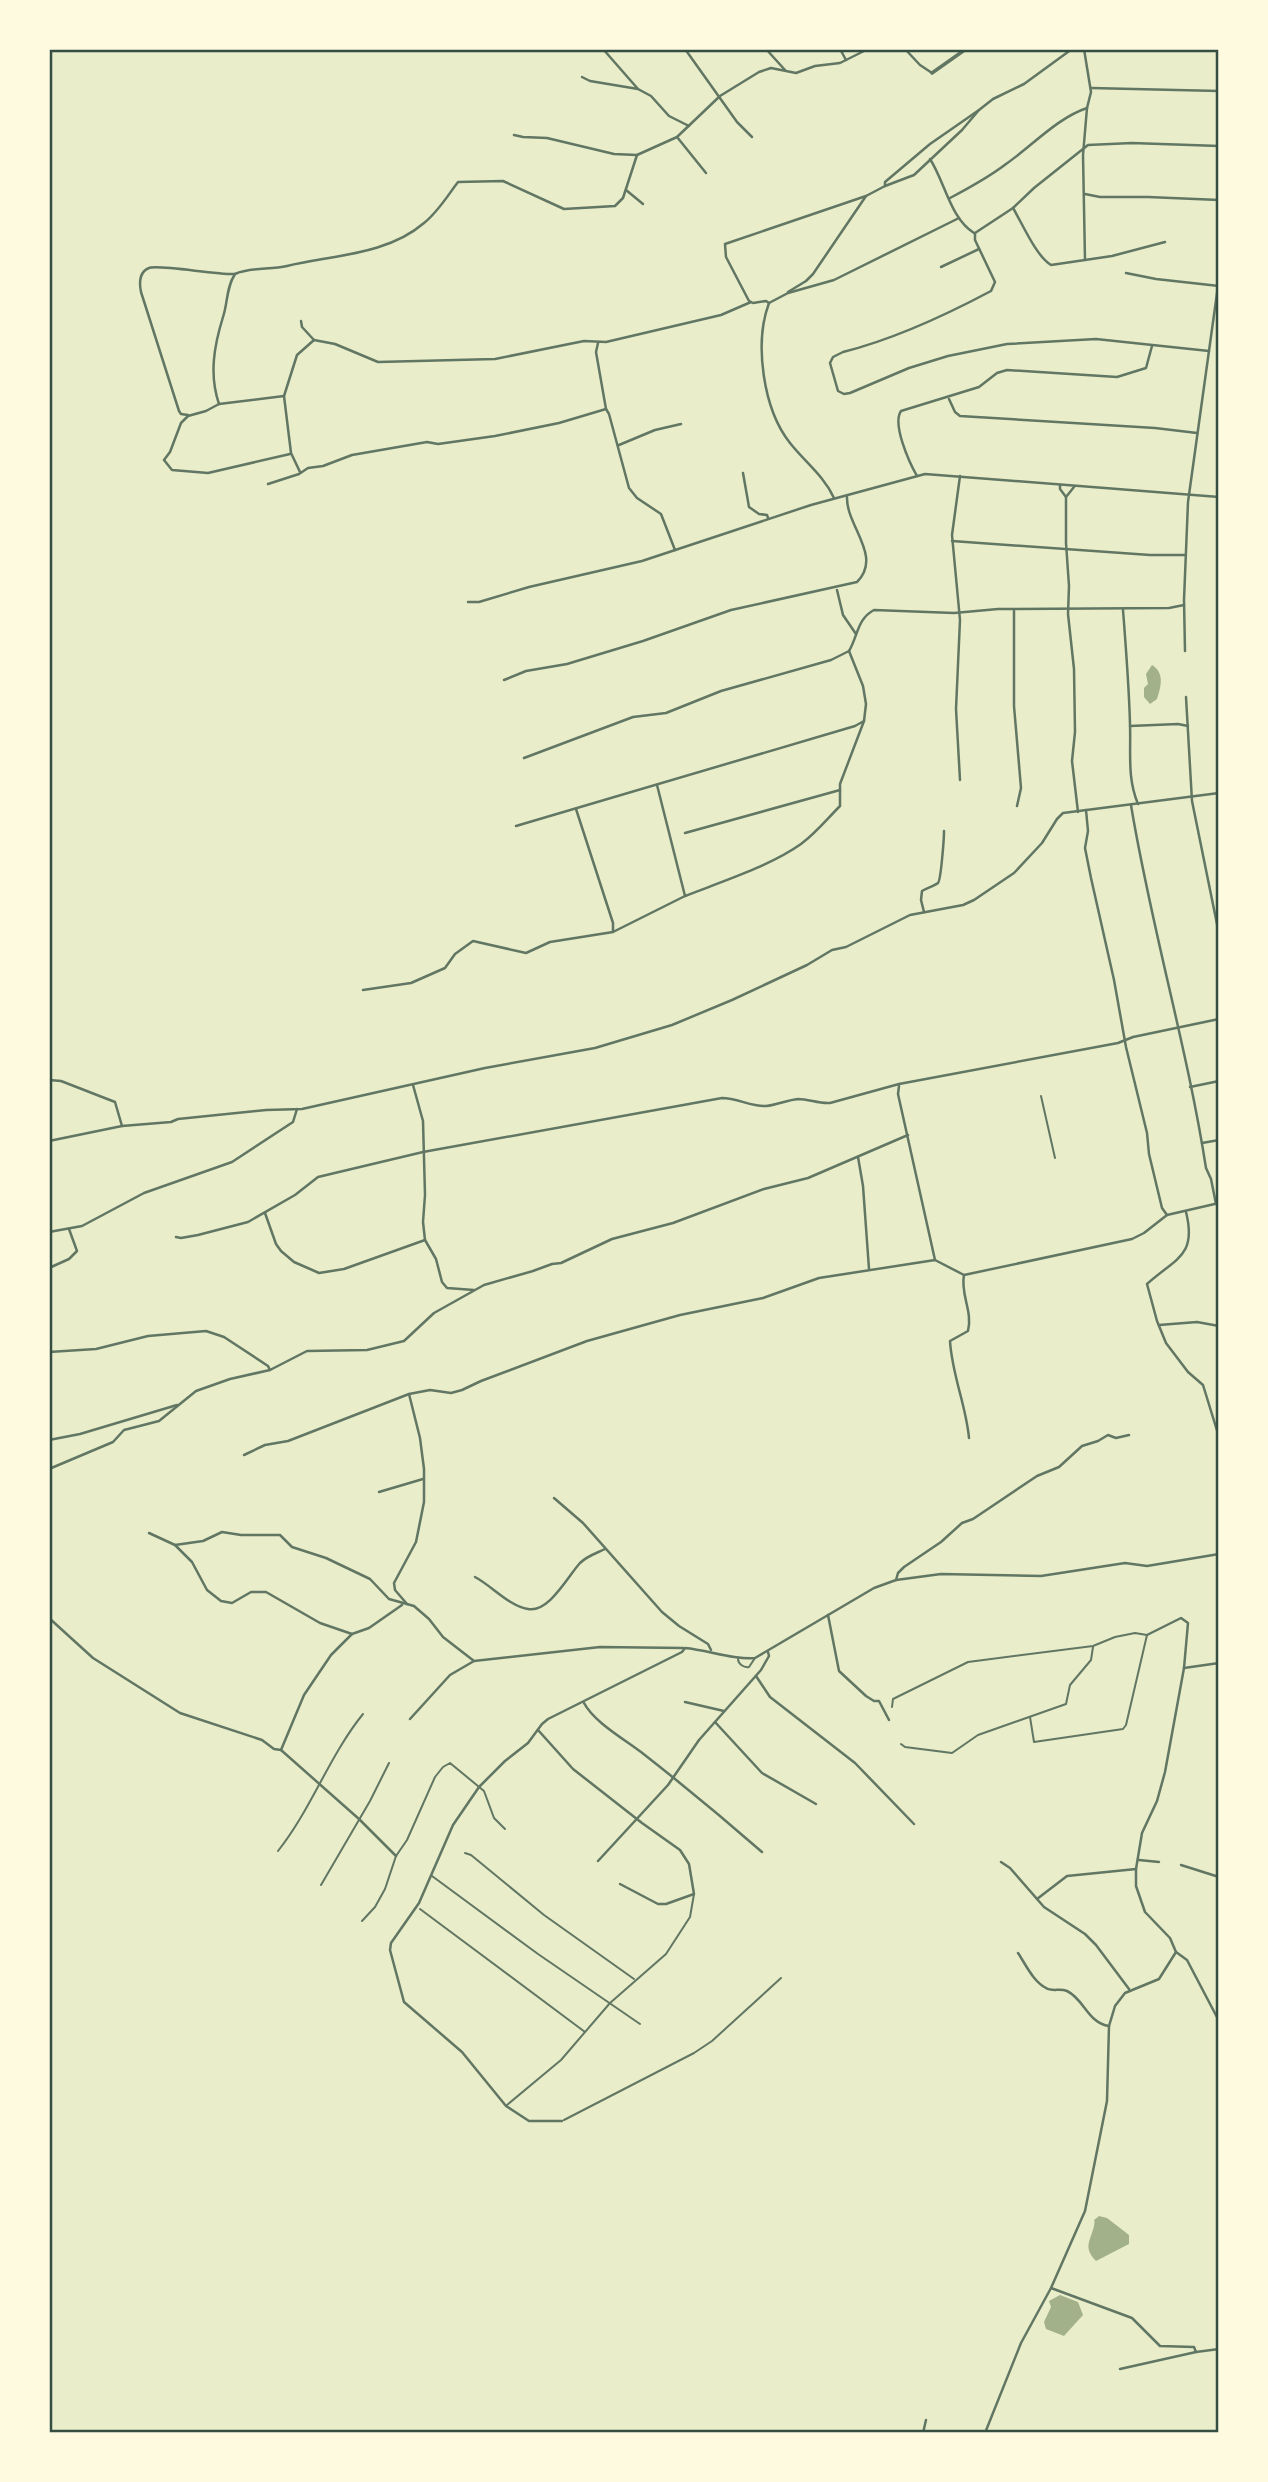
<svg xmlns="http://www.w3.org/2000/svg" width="1268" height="2482" font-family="Roboto,sans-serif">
  <rect width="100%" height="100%" fill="#e9edc9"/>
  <g fill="#a3b18a">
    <path d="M1152,665c13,8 9,22 5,34l-7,5 -6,-7v-9l4,-4 -2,-10z"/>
    <path d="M1099,2216l8,2 22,17v9l-33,17c-13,-14 -6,-19 -2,-35 2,-9 -3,-3 5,-10z"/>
    <path d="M1060,2295l18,7 5,13 -19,21 -18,-7 -2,-7 7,-15 -2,-6z"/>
  </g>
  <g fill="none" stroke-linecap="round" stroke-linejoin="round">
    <g stroke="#617663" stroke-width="2">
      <path d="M1041,1096l14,62"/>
      <path d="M738,1659c0,5 6,9 11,8l6,-9"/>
      <path d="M892,1707l1,-8 75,-37 125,-16 22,-9 20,-4 12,2 -21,90 -3,4 -89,13 -4,-25"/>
      <path d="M901,1744l4,3 47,6 26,-18 88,-31 4,-19 21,-25 2,-13"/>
      <path d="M278,1851c34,-43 51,-95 85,-137"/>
      <path d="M465,1853l6,2 73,60 90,64"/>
      <path d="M432,1876l106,78 102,70"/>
      <path d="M321,1885l49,-84 19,-38"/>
      <path d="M420,1909l165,123"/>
      <path d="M362,1921l13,-14 10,-18 11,-33 11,-16 28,-63 8,-10 7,-4 34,28 10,27 11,11"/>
      <path d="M507,2105l54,-45 49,-57 56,-49 24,-37 4,-23"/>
      <path d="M564,2120l130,-67 18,-12 69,-63"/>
    </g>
    <g stroke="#617663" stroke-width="2.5">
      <path d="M603,49l35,40"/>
      <path d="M685,49l52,73 15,15"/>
      <path d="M766,49l19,21"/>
      <path d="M840,49l6,11"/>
      <path d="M905,49l15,16 12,8"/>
      <path d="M1084,49l7,43 -4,16 -4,47 2,105"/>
      <path d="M582,77l8,4 48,8 13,7 18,20 20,10"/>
      <path d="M1091,88l128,3"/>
      <path d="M514,135l9,2 24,1 67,16 23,1 40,-18 43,-41 39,-24 12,-4 25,5 19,-7 25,-3 28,-14"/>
      <path d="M677,137l29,36"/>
      <path d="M930,159c15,23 20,59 44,74"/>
      <path d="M885,186v-4l45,-38 49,-34"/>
      <path d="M626,190l17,14"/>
      <path d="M1085,194l15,3h48l71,3"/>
      <path d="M950,198c19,-10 39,-21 56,-34 26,-18 51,-46 81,-56"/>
      <path d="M1013,208c9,15 23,48 38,57l61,-9 53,-14"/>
      <path d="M975,233v7l20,42 -4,9c-47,25 -96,48 -148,61l-10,5 -3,6 8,28 6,3 6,-1 59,-25 39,-12 59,-12 89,-5 113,12"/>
      <path d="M975,233l38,-25 21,-20 54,-43 44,-2 87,3"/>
      <path d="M941,267l38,-18"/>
      <path d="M1126,273l30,6 63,7"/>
      <path d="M788,292l18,-11 7,-7 53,-78"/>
      <path d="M769,303l19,-10 46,-13 125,-62"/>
      <path d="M301,321l1,6 12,13"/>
      <path d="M598,343l-2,9 10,57 3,5 20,74 8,10 24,16 14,36"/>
      <path d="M284,396l-65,8 -13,7 -18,5 -7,7 -11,29 -6,8 8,10 36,3 82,-19"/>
      <path d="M949,399l6,13 5,4 195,12 42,5"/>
      <path d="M219,404c-10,-29 -5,-58 4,-87 5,-15 3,-29 12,-43 16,-7 35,-4 52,-8 46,-11 100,-11 137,-43 14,-11 24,-28 34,-41l45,-1 61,28 51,-3 8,-8 14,-43"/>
      <path d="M188,415l-7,-1 -2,-3 -38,-119c-2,-10 -2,-20 8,-24 7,-4 69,7 86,6"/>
      <path d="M619,445l36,-15 26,-6"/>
      <path d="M300,472l-9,-19 -7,-57 13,-41 17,-15 21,4 43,18 117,-3 89,-18 22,1 115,-27 30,-13"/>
      <path d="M743,473l6,34 10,7 8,1 1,3"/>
      <path d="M917,476c-8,-14 -25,-52 -16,-65l78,-24 18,-14 10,-3 110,7 29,-9 6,-22"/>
      <path d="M268,484l31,-10 9,-6 15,-2 29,-11 75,-13 11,2 57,-8 64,-13 47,-14"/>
      <path d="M1060,485v4l6,8"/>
      <path d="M1074,487l-8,10v46l3,43 -1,28 6,55 1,63 -3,29 6,51"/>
      <path d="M834,498c-10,-22 -29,-36 -44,-55 -27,-34 -36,-100 -21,-140l-3,-2 -13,2 -4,-2 -23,-44 -1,-13 141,-48 19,-10 29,-11 48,-45 17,-20 14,-11 31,-15 48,-35"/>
      <path d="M952,541l198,14h35"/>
      <path d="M837,590l6,25 13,19"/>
      <path d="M468,602h11l50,-15 113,-26 169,-56 114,-31 294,23"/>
      <path d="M1123,610c3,38 6,76 7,114 1,29 -3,54 8,80"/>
      <path d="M1014,611v95l7,82 -4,18"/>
      <path d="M1185,651l-1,-51 4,-98 30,-216"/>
      <path d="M504,680l22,-9 41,-7 76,-23 88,-31 126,-28c26,-26 -11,-56 -10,-85"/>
      <path d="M1186,697l6,104 27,133"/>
      <path d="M1130,726l48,-2 10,2"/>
      <path d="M524,758l109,-41 33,-4 55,-22 110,-31 18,-9c9,-15 8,-32 25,-41l80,3 44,-4 171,-1 15,-3"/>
      <path d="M960,780l-4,-71 4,-89 -8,-85 8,-59"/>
      <path d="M657,785l28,111c36,-14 85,-30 116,-52 15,-11 26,-25 39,-38v-22l24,-63 2,-17 -3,-18 -14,-35"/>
      <path d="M1131,805c20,122 56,241 75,363l5,11 5,25"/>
      <path d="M576,809l37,114v9"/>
      <path d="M1086,810l2,21 -3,17 6,30 23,102 12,67 21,86 2,21 13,54 5,7"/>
      <path d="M516,826l339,-100 9,-5"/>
      <path d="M685,833l155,-43"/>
      <path d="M924,912l-3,-12 1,-9c5,-3 12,-5 16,-8 3,-3 6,-45 6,-52"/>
      <path d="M363,990l48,-7 34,-15 10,-14 18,-13 53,12 24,-11 63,-10 72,-36"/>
      <path d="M49,1080l12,1 54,21 7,24"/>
      <path d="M413,1085l10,36 2,74 -2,27 2,18 11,19 6,23 5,6 27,2"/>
      <path d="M899,1086l-1,8 37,166"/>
      <path d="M1190,1087l29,-6"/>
      <path d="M49,1141l73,-15 49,-4 7,-3 88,-9 36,-1 183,-41 110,-20 77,-23 60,-25 75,-35 25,-15 14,-3 64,-32 53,-10 11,-5 40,-27 28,-30 15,-24 6,-6 156,-20"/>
      <path d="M1202,1143l17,-3"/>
      <path d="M858,1157l5,29 6,83"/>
      <path d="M1186,1212c11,44 -10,46 -39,72l10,37 9,22 22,29 15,13 16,52"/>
      <path d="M265,1213l11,31 5,7 13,11 25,11 25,-4 81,-29"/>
      <path d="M49,1232l33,-6 62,-33 88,-31 61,-40 4,-13"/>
      <path d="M176,1237l5,1 17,-3 50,-13 47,-27 23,-18 105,-25 299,-54c15,0 30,9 44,8 11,-1 21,-6 32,-7 11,0 21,5 32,4l69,-19 219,-41 15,-6 86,-18"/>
      <path d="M49,1268l20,-9 8,-8 -8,-22"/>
      <path d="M964,1275c-4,19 9,36 4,56l-18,10c2,34 16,64 19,97"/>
      <path d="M1159,1325l38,-3 22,4"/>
      <path d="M49,1352l47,-3 52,-13 58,-5 18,6 44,29 2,4"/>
      <path d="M49,1440l31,-6 97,-29"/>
      <path d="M244,1455l21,-10 23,-4 121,-47 21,-4 21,3 11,-3 19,-9 106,-40 93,-26 83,-17 56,-20 116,-18 29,15 168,-36 12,-6 23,-18 52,-12"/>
      <path d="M49,1469l64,-27 11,-12 35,-9 37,-30 34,-12 40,-9 37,-19 60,-1 37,-9 30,-28 50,-28 49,-14 19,-7 9,-1 51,-24 61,-16 91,-34 44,-11 100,-43"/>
      <path d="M379,1492l44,-13"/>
      <path d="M554,1498l29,25 79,89 17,14 29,18 3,6"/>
      <path d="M149,1533l26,12 28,-4 19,-9 19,3h39l12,12 34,11 44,21 19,20 25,7 15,13 14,18 31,24"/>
      <path d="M175,1545l17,17 15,28 14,11 11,2 19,-11h15l54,31 32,11"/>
      <path d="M475,1577c17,9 34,29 53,32 21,4 40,-33 52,-46 7,-7 17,-10 25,-14"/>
      <path d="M896,1580l2,-7 6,-6 37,-25 21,-19 11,-4 64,-43 22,-9 23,-21 16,-5 10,-6 8,3 13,-3"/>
      <path d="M407,1604l-12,-14 -1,-7 22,-41 8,-40v-33l-4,-31 -11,-44"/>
      <path d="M828,1615l11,56 27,25 8,5h5l10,19"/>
      <path d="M49,1618l44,40 87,55 82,27 12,9 7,1 78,69 37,37"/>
      <path d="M1147,1635l34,-17 7,5 -4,45 -19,104 -8,29 -15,32 -6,36v17l9,26 25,26 6,14 11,8 32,61"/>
      <path d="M1184,1668l35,-5"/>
      <path d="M756,1676l14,21 85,66 59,61"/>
      <path d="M685,1702l39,9"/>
      <path d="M584,1703c10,19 40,36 57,49 41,32 82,66 121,100"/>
      <path d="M410,1719l40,-44 24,-14 126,-14 83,1"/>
      <path d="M715,1722l47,51 54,31"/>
      <path d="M538,1730l35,39 69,54 38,27 9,14 5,30 -28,10h-8l-38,-20"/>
      <path d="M281,1750l23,-55 27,-40 21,-21 17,-6 33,-23"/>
      <path d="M1139,1860l20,2"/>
      <path d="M598,1861l70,-76 31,-45 62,-70 8,-14 -1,-4"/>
      <path d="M1001,1862l9,6 34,39 41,27 11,11 33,44"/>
      <path d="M1181,1865l38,12"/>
      <path d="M1037,1899l30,-23 69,-7"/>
      <path d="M1018,1953c8,12 15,28 28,35 6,4 14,0 21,3 17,8 21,32 42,35"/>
      <path d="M562,2121h-33l-23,-15 -44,-54 -58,-50 -14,-52 1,-7 28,-40 34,-78 26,-38 26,-26 23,-18 14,-19 6,-5 134,-67 3,-4c23,2 48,12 70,10l119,-70 22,-8 45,-6 100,2 84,-13 22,3 72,-12"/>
      <path d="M1051,2288l81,30 28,28 34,1 2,5"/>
      <path d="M1120,2369l76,-17 23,-3"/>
      <path d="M923,2433l3,-13"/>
      <path d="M985,2433l36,-90 30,-55 34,-77 22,-110 2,-75 6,-20 10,-13 34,-14 17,-27"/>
    </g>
    <path stroke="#617663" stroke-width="3.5" d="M932,73l34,-24"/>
  </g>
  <rect width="1268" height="2482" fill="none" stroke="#fefae0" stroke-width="102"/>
  <rect x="51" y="51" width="1166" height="2380" fill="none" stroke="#344e41" stroke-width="2.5"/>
</svg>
